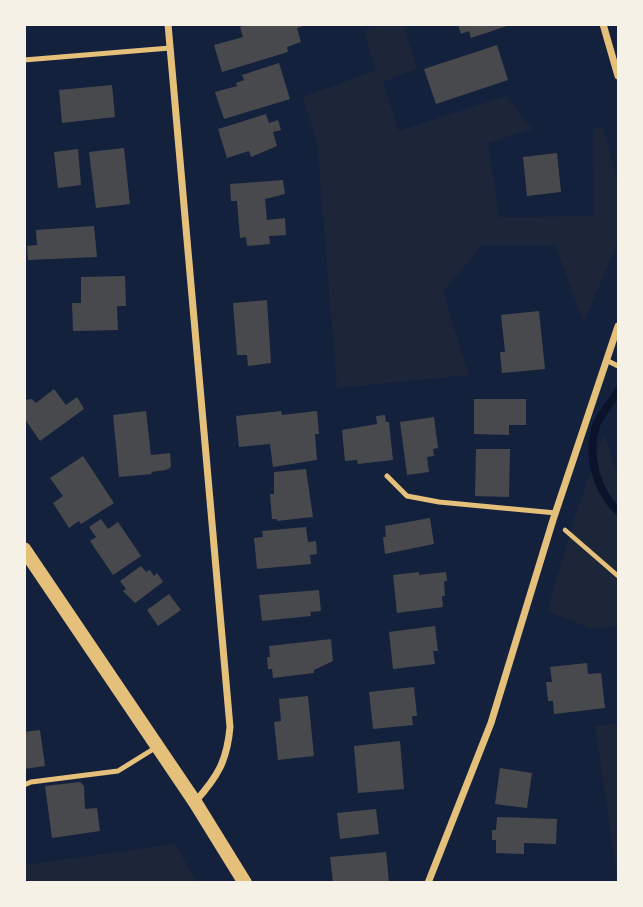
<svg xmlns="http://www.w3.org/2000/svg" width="643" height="907" font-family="Jost,sans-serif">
  <rect width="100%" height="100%" fill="#14213d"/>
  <g fill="#1d2539">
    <path d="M385,25h18l14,44 -34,13 16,49 107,-35 26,33 -44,14 11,74 95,-1 -1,-87 10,-2 15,55v59l-34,82 -29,-78h-73l-39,47 26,83 -132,13 -20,-246 -14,-45 73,-27 -12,-39z"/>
    <path d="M604,433l14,44v149l-26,3 -45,-18 27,-91z"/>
    <path d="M618,723v160l-23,-157z"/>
    <path d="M175,844l22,38h-172v-17z"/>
  </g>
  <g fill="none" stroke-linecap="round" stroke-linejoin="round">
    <path stroke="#0b132b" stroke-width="8" d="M618,391c-6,12 -20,25 -23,38 -8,28 3,64 23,82"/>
  </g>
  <g fill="#48494c">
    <path d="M250,24h57v1l-10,3 4,14 -14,5 1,5 -66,20 -8,-27 29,-8 -3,-10z"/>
    <path d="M458,24h52v1l-39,13 -2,-7 -8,3z"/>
    <path d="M497,45l11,35 -72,24 -12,-35z"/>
    <path d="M279,63l11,36 -66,20 -9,-27 22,-6 -1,-3 8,-3 -2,-5z"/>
    <path d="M112,85l3,32 -53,6 -3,-33z"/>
    <path d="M266,114l3,9 9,-3 3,10 -8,2 4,14 -26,11 -2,-6 -22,7 -9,-29z"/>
    <path d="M124,148l6,56 -34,4 -7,-56z"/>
    <path d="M78,149l3,36 -23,3 -4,-36z"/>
    <path d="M557,153l4,39 -34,4 -4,-39z"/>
    <path d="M283,180l2,14 -20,5 2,21 18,-2 1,17 -17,1 1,8 -23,2 -1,-9 -6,1 -3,-37h-6l-1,-17z"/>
    <path d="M94,226l3,31 -69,3 -1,-14 10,-1 -1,-15z"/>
    <path d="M125,276l1,30h-9l1,24 -45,1 -1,-28h9v-26z"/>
    <path d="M267,300l4,63 -23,3 -1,-11h-10l-4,-52z"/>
    <path d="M539,311l6,58 -43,4 -2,-21h5l-4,-37z"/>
    <path d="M54,389l12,16 11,-8 7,12 -44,32 -16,-23v-18l8,-1 4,4z"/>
    <path d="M474,399h52v26h-17v10l-35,-1z"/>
    <path d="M146,411l5,44 19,-2 1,14 -5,3 -15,2 1,2 -33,3 -6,-62z"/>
    <path d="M281,411l1,4 35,-4 2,23h-4l2,26 -44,7 -3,-23 -31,3 -3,-31z"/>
    <path d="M385,415l1,7h3l4,38 -35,4 -1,-4 -12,1 -3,-31 35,-6 -1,-8z"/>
    <path d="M434,417l4,31 -5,1 1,7 -7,1 2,15 -22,3 -7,-53z"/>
    <path d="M476,449h34l-1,48 -34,-1z"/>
    <path d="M83,456l31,47 -33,21 -2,-3 -10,7 -16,-25 10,-7 -13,-18z"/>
    <path d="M306,469l7,48 -36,4v-2h-5l-2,-25h4v-22z"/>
    <path d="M430,518l4,26 -49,10 -2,-17h3l-1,-11z"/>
    <path d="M101,519l7,10 10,-7 23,34 -28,19 -23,-34 6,-4 -7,-10z"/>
    <path d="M306,527l2,15 8,-1 1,13 -7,1 1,9 -54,5 -3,-31 9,-1 -1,-6z"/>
    <path d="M141,566l5,6 4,-2 4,6 3,-3 6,9 -28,21 -12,-12 3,-2 -6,-8z"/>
    <path d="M419,572v3l27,-3 1,9h-3l1,15h-3l1,11 -46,6 -4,-38z"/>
    <path d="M319,590l2,21 -11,1 1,4 -49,5 -3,-26z"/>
    <path d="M169,594l12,16 -23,16 -11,-16z"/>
    <path d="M435,626l3,25h-5l2,13 -42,5 -4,-37z"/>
    <path d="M331,639l2,22 -19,9v3l-41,5 -1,-9h-4l-1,-12h3l-1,-11z"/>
    <path d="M587,663l1,11 13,-1 4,35 -51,6 -1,-13h-5l-2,-19h6l-2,-15z"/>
    <path d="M414,687l3,29h-5l1,9 -40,4 -4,-37z"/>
    <path d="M308,696l6,60 -36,4 -4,-38 7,-1 -2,-22z"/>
    <path d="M40,730l5,36 -21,3v-37z"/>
    <path d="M400,741l4,48 -46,4 -4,-47z"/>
    <path d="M500,768l32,5 -5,35 -32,-4z"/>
    <path d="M80,782l4,4 1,23 12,-1 3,23 -48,7 -7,-52z"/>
    <path d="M376,809l3,25 -39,5 -3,-26z"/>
    <path d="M497,817l60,2 -1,25 -32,-1v11l-28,-1v-13h-4v-10h4z"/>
    <path d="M386,852l3,30 -56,1 -3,-26z"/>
  </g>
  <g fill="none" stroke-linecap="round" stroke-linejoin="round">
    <path stroke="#e5c07b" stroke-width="4.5" d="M565,530l53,46"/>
    <g stroke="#e5c07b" stroke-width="5">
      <path d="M24,60l146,-12"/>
      <path d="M608,361l10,5"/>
      <path d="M387,476l20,20 32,6 117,11"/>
      <path d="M24,785l7,-3 87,-11 37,-23"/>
    </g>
    <g stroke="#e5c07b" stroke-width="7">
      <path d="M168,24l62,703c-3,34 -12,49 -35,75"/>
      <path d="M603,24l15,52"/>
      <path d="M428,883l63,-160 62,-203 65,-194"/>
    </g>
    <path stroke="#e5c07b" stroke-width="14" d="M24,549l171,253 50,81"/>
  </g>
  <rect width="643" height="907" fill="none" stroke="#f6f1e7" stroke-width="52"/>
</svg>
